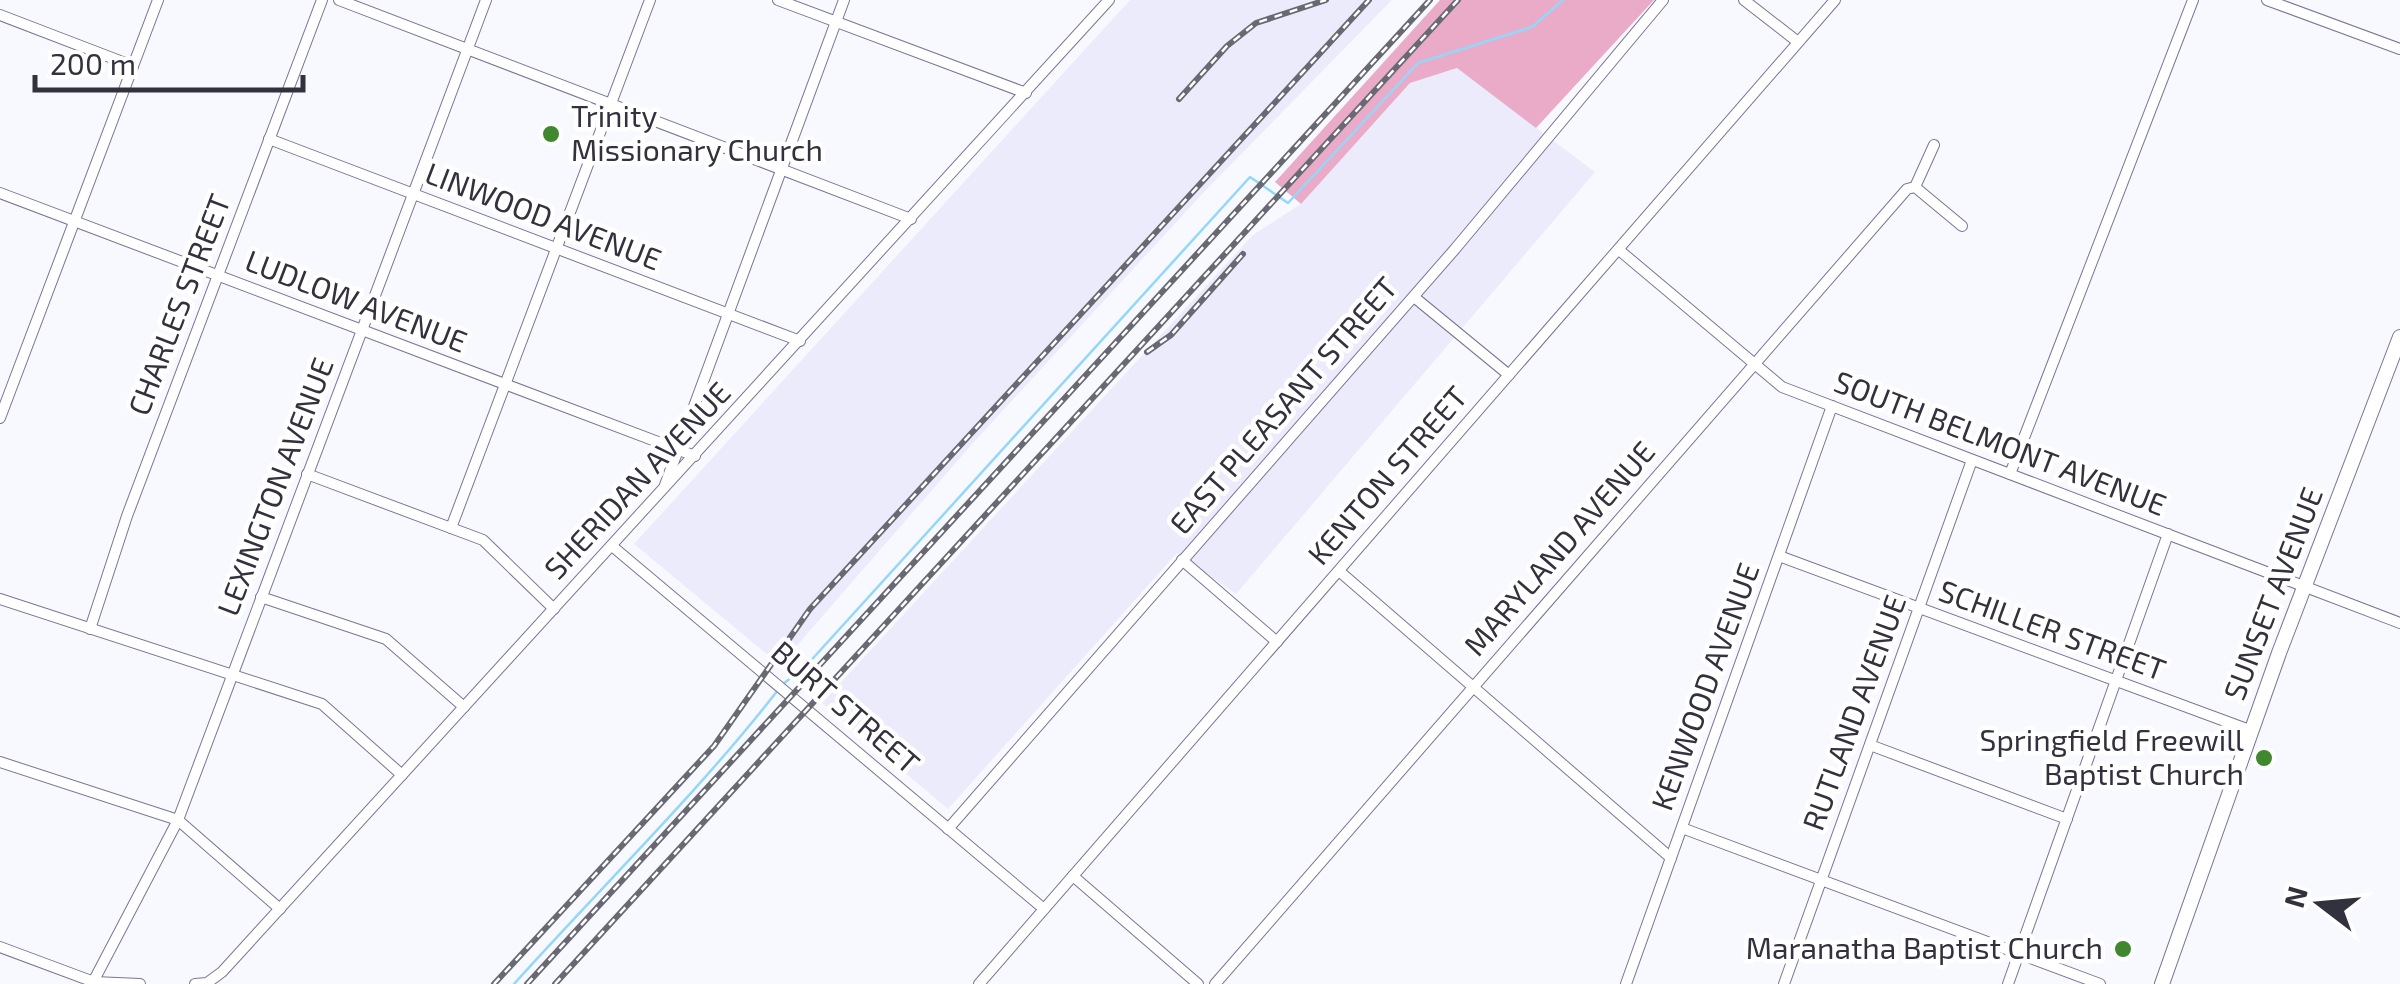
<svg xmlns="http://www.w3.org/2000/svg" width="2400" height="984" font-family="'Exo 2',sans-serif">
  <rect width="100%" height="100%" fill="#f8f8ff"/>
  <g fill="#ecebfc">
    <path d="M1130,0h262l-187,191 -232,252 -193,222 -146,-121z"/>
    <path d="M1457,68l138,104 -359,422 -59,-41 -229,256 -126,-106 431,-468 48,-31 109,-121z"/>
  </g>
  <path fill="#eaabc8" d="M1440,0h214l-118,128 -79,-60 -47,15 -109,121 -26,-22z"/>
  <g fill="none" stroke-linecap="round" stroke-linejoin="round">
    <g stroke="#93d8f9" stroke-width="2.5">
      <path d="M783,684l22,-17 445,-490 38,26 130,-140 114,-36 31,-27"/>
      <path d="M514,984c88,-98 183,-190 264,-294"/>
    </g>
    <g stroke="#797694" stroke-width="12">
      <g id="street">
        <path d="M339,0l572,219"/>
        <path d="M778,0l248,93"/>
        <path d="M1744,0l54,42"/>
        <path d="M2267,0l133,49"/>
        <path d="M0,15l133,51"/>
        <path d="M269,139l531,202"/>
        <path d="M1915,187l47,39"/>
        <path d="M0,193l695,263"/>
        <path d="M1619,250l163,137 618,236"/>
        <path d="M1414,297l95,78"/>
        <path d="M0,418l158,-418"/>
        <path d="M307,474l176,66 71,69"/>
        <path d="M2010,474l183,-474"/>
        <path d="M665,485l179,-485"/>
        <path d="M451,528l199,-528"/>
        <path d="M612,546l432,363"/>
        <path d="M1779,556l473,175"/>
        <path d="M1182,560l95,82"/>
        <path d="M1339,571l332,287"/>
        <path d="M261,597l125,42 78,68"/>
        <path d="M0,599l322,105 80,71"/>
        <path d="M90,629l37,-113 195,-516"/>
        <path d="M1870,745l197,74"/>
        <path d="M0,762l178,58 102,89"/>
        <path d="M1682,828l418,156"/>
        <path d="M948,829l507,-580 208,-249"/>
        <path d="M1073,876l125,108"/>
        <path d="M0,947l94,35 46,2"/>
        <path d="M92,984l86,-164 308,-820"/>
        <path d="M195,984l12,-1 15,-11 887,-972"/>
        <path d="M979,984l856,-984"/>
        <path d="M1215,984l692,-795 8,-2 19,-42"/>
        <path d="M1626,984l206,-578"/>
        <path d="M1784,984l188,-524"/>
        <path d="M2008,984l160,-450"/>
      </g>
    </g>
    <g stroke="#797694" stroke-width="16">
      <path id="secondary" d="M2162,984l117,-331 121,-316"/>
    </g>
    <use href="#street" stroke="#fff" stroke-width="10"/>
    <use href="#secondary" stroke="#fff" stroke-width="14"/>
    <g stroke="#696974" stroke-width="6">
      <g id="rail">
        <path d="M1179,99l48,-53 29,-23 70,-23"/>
        <path d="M1147,352l24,-17 72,-81"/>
        <path d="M494,984l220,-238 96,-137 559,-609"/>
        <path d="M527,984l903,-984"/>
        <path d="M555,984l903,-984"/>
      </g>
    </g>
    <use href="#rail" stroke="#fff" stroke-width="2.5" stroke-dasharray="8" stroke-linecap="butt"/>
  </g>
  <g fill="#40872d" stroke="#fff" stroke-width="4">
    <circle cx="551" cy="134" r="10"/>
    <circle cx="2264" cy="758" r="10"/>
    <circle cx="2123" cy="949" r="10"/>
  </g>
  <g text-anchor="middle" stroke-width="9" stroke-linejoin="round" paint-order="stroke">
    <g font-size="30" fill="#32313e" stroke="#fff" text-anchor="end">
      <text x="571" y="127" text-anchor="start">Trinity<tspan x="571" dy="34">Missionary Church</tspan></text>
      <text x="2244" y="751">Springfield Freewill<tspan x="2244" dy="34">Baptist Church</tspan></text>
      <text x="2103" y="959">Maranatha Baptist Church</text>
    </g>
    <g font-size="30" fill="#32313e" stroke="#fff">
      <text transform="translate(543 217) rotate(21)" y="10">LINWOOD AVENUE</text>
      <text transform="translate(356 302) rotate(21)" y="10">LUDLOW AVENUE</text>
      <text transform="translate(180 305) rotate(-69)" y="10">CHARLES STREET</text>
      <text transform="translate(1284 406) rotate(-49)" y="10">EAST PLEASANT STREET</text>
      <text transform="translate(2000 444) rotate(21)" y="10">SOUTH BELMONT AVENUE</text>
      <text transform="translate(1388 476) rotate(-49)" y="10">KENTON STREET</text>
      <text transform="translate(638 481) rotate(-47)" y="10">SHERIDAN AVENUE</text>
      <text transform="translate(276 487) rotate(-69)" y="10">LEXINGTON AVENUE</text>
      <text transform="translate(1560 549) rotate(-49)" y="10">MARYLAND AVENUE</text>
      <text transform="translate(2274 594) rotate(-69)" y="10">SUNSET AVENUE</text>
      <text transform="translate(2052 631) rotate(20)" y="10">SCHILLER STREET</text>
      <text transform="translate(1706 687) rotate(-70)" y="10">KENWOOD AVENUE</text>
      <text transform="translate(845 708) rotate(41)" y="10">BURT STREET</text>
      <text transform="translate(1855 713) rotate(-70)" y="10">RUTLAND AVENUE</text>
    </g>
  </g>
  <g transform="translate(2320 904) rotate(286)" stroke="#ffffff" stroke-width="8" paint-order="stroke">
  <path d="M0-8L18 38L0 25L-18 38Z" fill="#32313e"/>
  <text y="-15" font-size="28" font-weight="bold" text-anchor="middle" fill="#32313e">N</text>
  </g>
  <path d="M35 75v15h268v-15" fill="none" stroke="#32313e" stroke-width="5"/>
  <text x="50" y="75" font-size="30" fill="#32313e" stroke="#ffffff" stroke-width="8" paint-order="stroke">200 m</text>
</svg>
